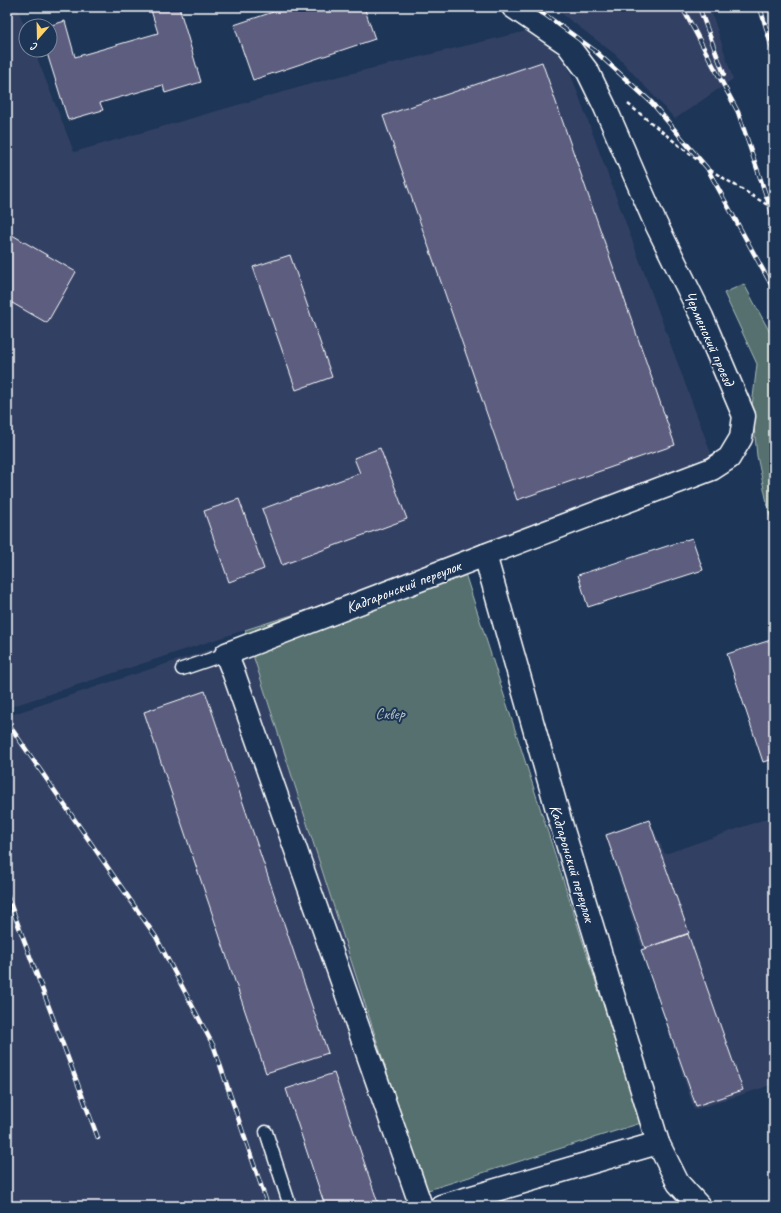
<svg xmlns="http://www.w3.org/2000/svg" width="781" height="1213" font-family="Caveat,sans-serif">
  <rect width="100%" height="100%" fill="#1d3557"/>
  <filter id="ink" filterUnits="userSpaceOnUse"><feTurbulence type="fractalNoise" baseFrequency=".025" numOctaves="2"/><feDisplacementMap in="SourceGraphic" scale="8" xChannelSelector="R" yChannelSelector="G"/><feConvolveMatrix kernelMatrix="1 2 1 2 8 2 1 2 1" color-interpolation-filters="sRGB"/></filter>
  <g filter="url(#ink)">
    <g fill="#304163">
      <path d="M7,7h10l9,23v20h8l40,102 258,-74 203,-49 32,35 152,411 -258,86 -216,69 -238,78z"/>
      <path d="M553,7h157l23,72 -58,40 -59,-64z"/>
      <path d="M248,637l182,569h-423v-490z"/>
      <path d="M774,816v268l-80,26 -89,-276 44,-14 16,34z"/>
    </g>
    <g fill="#54706e" stroke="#aab8b6">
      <path d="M744,284l30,56v195l-17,-79 -5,-50 5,-42 -33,-71z"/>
      <path d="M461,561l180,562 -216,68 -180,-561z"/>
    </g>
    <g fill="#5c5d7f" stroke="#fff">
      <path d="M150,7h29l22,75 -36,11 -2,-8 -63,18 3,7 -35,10 -22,-70h4v-24h-2l17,-5 10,36 83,-24z"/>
      <path d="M288,7h76l11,32 -122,41 -19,-55z"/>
      <path d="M542,62l133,383 -158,55 -134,-384z"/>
      <path d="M7,232l69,40 -29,51 -40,-23z"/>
      <path d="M290,255l42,122 -36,13 -43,-123z"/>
      <path d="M380,448l27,71 -125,46 -20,-56 98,-36 -6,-15z"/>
      <path d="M239,499l25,70 -35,13 -25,-71z"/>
      <path d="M692,538l11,32 -115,37 -10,-32z"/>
      <path d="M774,639v120l-11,3 -36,-108z"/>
      <path d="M205,691l123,362 -62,20 -122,-361z"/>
      <path d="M649,820l40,113 -44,15 -39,-113z"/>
      <path d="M688,934l55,156 -47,16 -55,-156z"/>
      <path d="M334,1073l45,133h-54l-39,-117z"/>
    </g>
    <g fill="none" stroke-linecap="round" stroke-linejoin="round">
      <g stroke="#fff" stroke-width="15">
        <g id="lane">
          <path d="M182,669l44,-15"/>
          <path d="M266,1132l24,74"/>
        </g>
      </g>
      <g stroke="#fff" stroke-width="25">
        <g id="street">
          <path d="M485,555l227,-86 17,-11 12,-20 3,-22 -42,-99 -48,-97 -49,-113 -17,-35 -21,-28 -54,-37"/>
          <path d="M421,1206l-187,-532 -8,-20 259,-99 75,265 98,323 20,40 21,23"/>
          <path d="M441,1206l217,-63"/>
        </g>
      </g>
      <path stroke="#fff" stroke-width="2.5" stroke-dasharray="4 3" stroke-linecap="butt" d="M628,104l79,64 67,41"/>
      <use href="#lane" stroke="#1d3557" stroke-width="12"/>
      <use href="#street" stroke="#1d3557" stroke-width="22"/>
      <g stroke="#fff" stroke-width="4.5">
        <g id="rail">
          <path d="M530,7l14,7 50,36 58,53 55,65 67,122"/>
          <path d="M682,7l56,105 36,107"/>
          <path d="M699,7l25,67"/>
          <path d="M760,7l14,48"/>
          <path d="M7,722l149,215 58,110 54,159"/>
          <path d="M7,895l91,243"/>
        </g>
      </g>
      <use href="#rail" stroke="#1d3557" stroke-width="3" stroke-dasharray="9" stroke-linecap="butt"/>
    </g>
  </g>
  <g text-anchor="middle" stroke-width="4" stroke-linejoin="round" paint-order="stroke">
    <g font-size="16" fill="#fff" stroke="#1d3557">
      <text transform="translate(710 338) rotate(66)" y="6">Черменский проезд</text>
      <text transform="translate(403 586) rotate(-21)" y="6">Кадгаронский переулок</text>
      <text transform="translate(573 863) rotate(73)" y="6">Кадгаронский переулок</text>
    </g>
    <g font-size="16" fill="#b2bfbe" stroke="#1d3557">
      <text x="390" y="719">Сквер</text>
    </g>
  </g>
  <rect width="781" height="1213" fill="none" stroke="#1d3557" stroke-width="24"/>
  <rect x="12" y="12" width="757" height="1189" fill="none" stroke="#fff" stroke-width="1.5" filter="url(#ink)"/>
  <g transform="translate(38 38) rotate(200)"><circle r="19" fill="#1d3557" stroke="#77869a"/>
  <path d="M0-3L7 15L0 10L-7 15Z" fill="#ffd166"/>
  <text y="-6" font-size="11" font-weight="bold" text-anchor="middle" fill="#ffffff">С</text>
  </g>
</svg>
